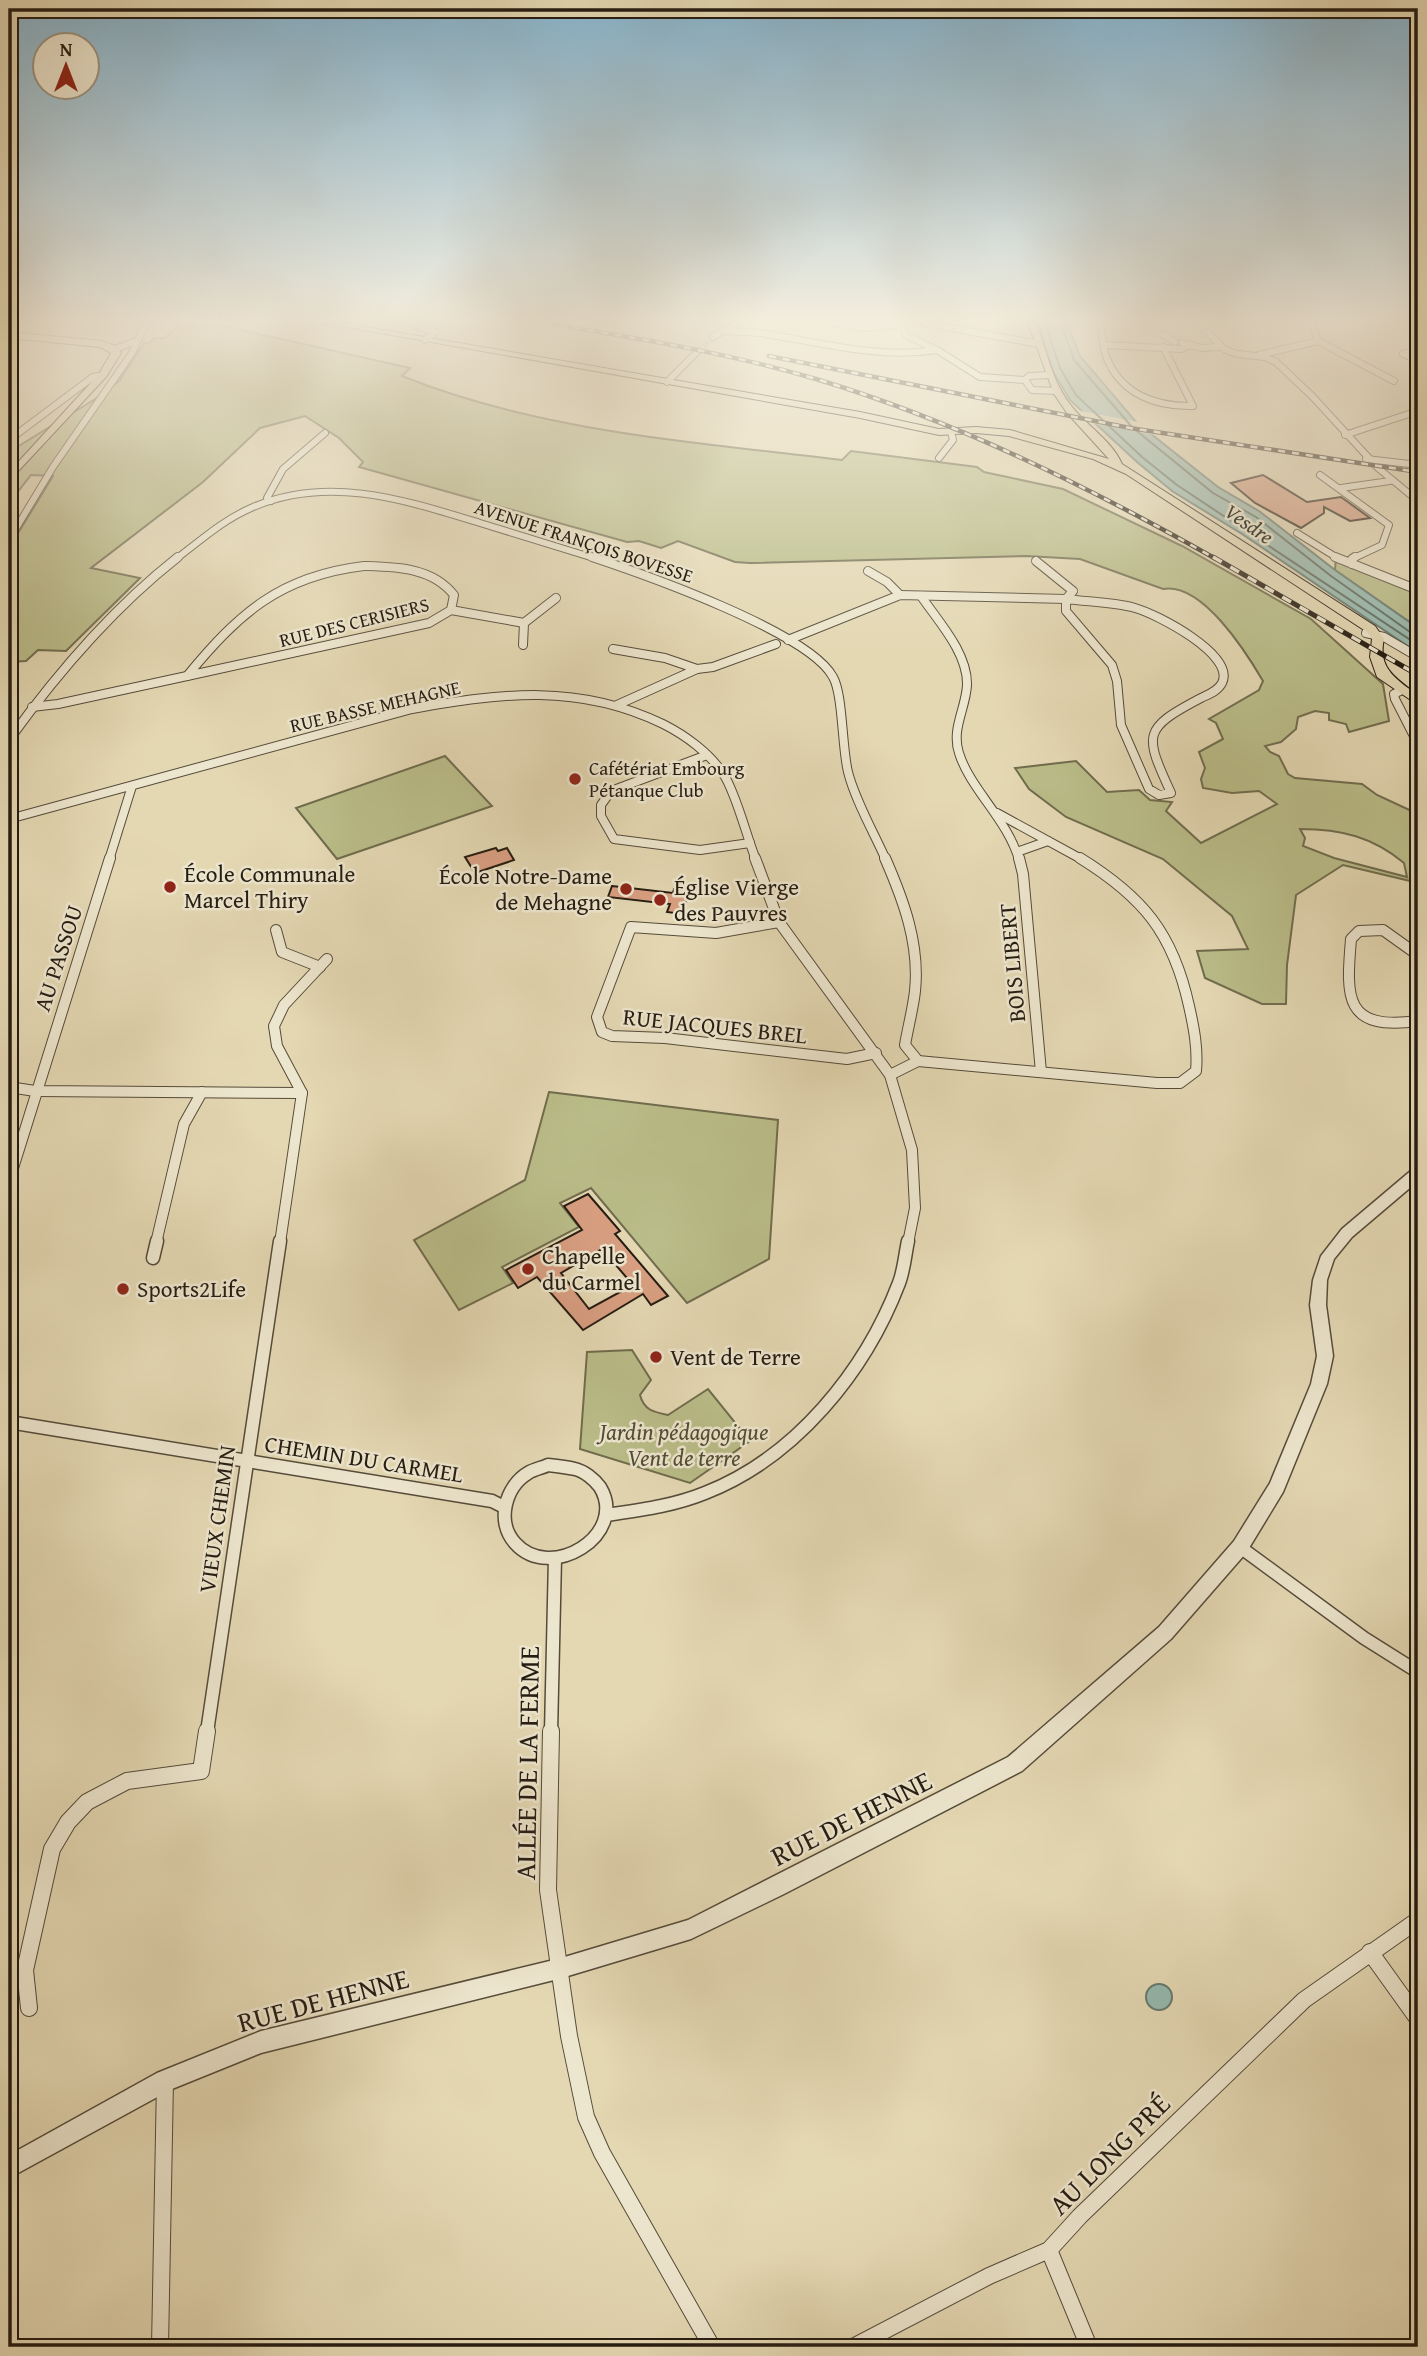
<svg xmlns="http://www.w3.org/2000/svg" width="1427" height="2356" font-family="'Gentium Book Plus',serif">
  <rect width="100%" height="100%" fill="#e4d8b3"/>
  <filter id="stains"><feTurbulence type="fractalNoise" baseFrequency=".00286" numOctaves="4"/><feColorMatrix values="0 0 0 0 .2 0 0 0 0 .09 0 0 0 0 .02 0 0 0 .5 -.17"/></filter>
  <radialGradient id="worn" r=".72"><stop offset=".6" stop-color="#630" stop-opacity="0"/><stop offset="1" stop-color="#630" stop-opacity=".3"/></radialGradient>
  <g fill="#babd89" stroke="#706c4e" stroke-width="2" fill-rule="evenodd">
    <path d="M196,324l28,2 186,42 -8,8c139,56 293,66 440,84l9,-9 126,16 7,5 79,17 119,57 129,73 72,65 6,37 -40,11 -3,-8 -17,-4v-7l-14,-2 -17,6 -2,12 -15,13 -16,4 5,6 9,4 9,18 7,4 67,6 15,11 41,19v73l-8,-6 -67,-16 -47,30 -9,70 -1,39h-24l-57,-26 -8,-27 51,-2 -16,-33 -69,-57 -97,-42 -37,-28 -14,-21 61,-7 31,31 32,-2 11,10 22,2 -6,9 35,32 76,-39 -18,-13 -27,2 -29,-5 -2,-9 4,-11 -6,-16 24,-13 -7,-16 -7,-4 50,-29 4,-9c-17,-29 -61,-99 -100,-92l-83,-30 -54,-3 -276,7 -15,-1 -57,-21 -17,7 -22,-7 -12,1 -268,-75 4,-5 -24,-24 -34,-22 -45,12 -57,54 -112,86 49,10 -74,73 -28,-1 -12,11 -17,1v-114l44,-72 -22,-1 -22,28v-51l91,-56 19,-15 25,-38h6l4,-5h11l11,-11zM1300,829c41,0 73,8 104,34l3,14 -73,-19 -31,-12 2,-8z"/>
    <path d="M1336,558l82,32v38l-83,-58z"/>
    <path d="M445,756l47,50 -155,53 -41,-51z"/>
    <path d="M549,1092l229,28 -9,139 -82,44 -96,-115 -31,15 19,24 -77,40 11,16 -54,27 -45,-70 111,-60z"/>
    <path d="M632,1350l19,30 -11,15c4,15 13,17 28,20l40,-26 42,52 -60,42 -110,-34 7,-97z"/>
  </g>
  <g fill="#95b9ae" stroke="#687a70" stroke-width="2">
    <path d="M1038,323h29l13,33 56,66 82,65 41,24 76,59 83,58v25l-176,-119 -70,-43 -35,-29 -67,-62 -17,-29z"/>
    <circle cx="1159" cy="1997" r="13"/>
  </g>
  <path fill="#e4d8b3" d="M1076,410l67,13 17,13 -70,-13z"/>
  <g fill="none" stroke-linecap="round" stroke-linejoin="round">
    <g stroke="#5d6a60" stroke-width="2">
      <path d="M1045,323l15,45 16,27 66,62 35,28 241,160"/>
      <path d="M1061,323l13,37 58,67 81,66 43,24 75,59 79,56 8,1"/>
    </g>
  </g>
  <g fill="#d99f82" stroke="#251c12" stroke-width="2" fill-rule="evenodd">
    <path d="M1263,475l44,27 34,-5 29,21 -20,3 -26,-14v6l-23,15 -46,-25 -24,-20z"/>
    <path d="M496,848l2,3 9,-3 7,12 -39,13 -10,-16z"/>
    <path d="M612,886l61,7 1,-4 15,2 -7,23 -15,-2 3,-8 -62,-7z"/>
    <path d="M588,1194l32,37 -5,3 53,62 -17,9 -8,-11 -60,36 -46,-53 -19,11 -12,-18 76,-40 -18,-24zM602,1249l31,36 -44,24 -28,-36z"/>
  </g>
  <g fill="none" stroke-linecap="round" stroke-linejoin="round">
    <path stroke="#beb293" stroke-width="6" stroke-dasharray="6 2.5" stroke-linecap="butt" d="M697,352l16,-15"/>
    <g stroke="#554b3a" stroke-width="8">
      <g id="minor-far4">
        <path d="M424,323l-8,3 19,6 -10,8"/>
        <path d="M834,323l32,5 36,-4"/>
        <path d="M902,323l4,12 31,15 43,27 45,3 4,-4 21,-1"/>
        <path d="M924,323l115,21"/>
        <path d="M1100,323c2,11 3,23 6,33 14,38 50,51 87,50l-30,-59"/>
        <path d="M1199,323l25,26 13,5 28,3 11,5 36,34 66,72 40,33"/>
        <path d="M723,330c15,3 28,1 43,4 57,9 113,25 171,16"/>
        <path d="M1163,335l12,7"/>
        <path d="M713,337l24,-14"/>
        <path d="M1318,341l76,40"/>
        <path d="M1182,343l19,5 18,-1"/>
        <path d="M1105,345l76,4 7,-3"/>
        <path d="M115,349l21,-8"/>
        <path d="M1418,350l-15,4 15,6"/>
        <path d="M1259,355l59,-14 -6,-18"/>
        <path d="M1025,380l7,10 26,1"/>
        <path d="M667,382l30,-30"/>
        <path d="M1345,435l73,-24"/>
        <path d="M9,440l84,-63 10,-2"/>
        <path d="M939,458l14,-18 -2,-8"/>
        <path d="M1366,459l44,5 8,-2"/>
        <path d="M1320,475l69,50 -7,20 -30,14"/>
        <path d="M1341,488l49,-7"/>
        <path d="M271,501l-4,-3 16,-29 42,-36"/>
        <path d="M1297,533l42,26"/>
        <path d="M9,540l44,-73 79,-114 14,-30"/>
        <path d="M176,559c24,-18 47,-39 75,-51 76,-34 154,-8 229,15 39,12 78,24 117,36"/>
      </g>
    </g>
    <g stroke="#554b3a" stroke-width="10">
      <g id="minor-far3">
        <path d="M592,557c51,17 217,75 241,120 10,17 9,72 15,95 7,28 26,61 38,88"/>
        <path d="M1335,557l83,33"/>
        <path d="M1036,561l37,30 -7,8"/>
        <path d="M1352,564v-5l3,-2"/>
        <path d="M364,566c32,1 68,1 90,29l-3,15 -22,13 -242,53c52,-63 93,-100 177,-110z"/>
        <path d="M868,571l19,11 13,13"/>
        <path d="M921,596c17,25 47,57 46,89 -1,23 -16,44 -8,68 11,36 49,67 60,107"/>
        <path d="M1066,599c23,3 48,3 69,9 22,6 101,47 87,75 -4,8 -13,11 -21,15 -59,31 -57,36 -30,95l-12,2 -10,-6 -28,-64 -4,-44 -5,-16 -46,-54z"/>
        <path d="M451,610l73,13"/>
        <path d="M1366,633l18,4 34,20"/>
        <path d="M788,640l112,-45 166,4"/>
        <path d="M523,645l1,-22 32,-25"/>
        <path d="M613,649l52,9 32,11 -80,36"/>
        <path d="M697,669l16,-2 63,-23"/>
        <path d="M1402,690l-8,4 1,5 23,45"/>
        <path d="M32,707l26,-3 129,-28"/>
        <path d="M9,740c49,-68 103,-131 169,-183"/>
        <path d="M707,755l-96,36 -10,14v11l13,23 86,11 50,-7"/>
        <path d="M997,813l86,47"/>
        <path d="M9,819l403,-110c90,-16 166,-26 251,15 22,11 47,29 61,51 13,21 22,60 32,85"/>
        <path d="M1017,852l31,-11"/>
        <path d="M109,860l23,-74"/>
      </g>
    </g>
    <g stroke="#554b3a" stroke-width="12">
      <g id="minor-far2">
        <path d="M755,858l24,64 111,153 22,75 3,58 -7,35"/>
        <path d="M885,858c18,41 35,86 30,133 -2,18 -7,36 -10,54l13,16 -28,14"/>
        <path d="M1019,858l4,16 18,198"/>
        <path d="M779,922l-63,11 -85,-6 -34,90 5,15 10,4 53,2 182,21 29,-6"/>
        <path d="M276,930l6,22 38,15"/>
        <path d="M1418,955l-35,-25 -24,1 -8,8c-5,59 -7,92 67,82"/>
        <path d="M918,1061l239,22h23l16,-12c2,-22 -2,-43 -7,-65 -16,-73 -46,-109 -109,-148"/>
        <path d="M9,1087l26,4 267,2"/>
        <path d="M9,1181l101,-323"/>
        <path d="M156,1243l28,-119 18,-32"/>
        <path d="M280,1243l22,-150 -25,-47 -3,-20 10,-21 43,-46"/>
      </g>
    </g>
    <g stroke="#554b3a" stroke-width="15">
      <g id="minor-far1">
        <path d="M153,1258l4,-17"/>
        <path d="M9,1422l483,79 12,6"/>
        <path d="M548,1465c9,1 18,2 27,4 9,2 19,10 25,18 29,48 -50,96 -85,56 -19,-21 -10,-56 13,-70 6,-4 14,-5 20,-8z"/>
        <path d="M606,1515c34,-5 67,-9 99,-22 90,-35 160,-121 194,-210 5,-13 6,-28 9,-42"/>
        <path d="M1240,1547l124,91 54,34"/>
        <path d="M207,1732l73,-491"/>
        <path d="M551,1732l4,-174"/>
      </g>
    </g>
    <g stroke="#554b3a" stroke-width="18">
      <g id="minor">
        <path d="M551,1731l-3,159 21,146 17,81 16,36 110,194"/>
        <path d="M1370,1952l48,67"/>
        <path d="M29,2008l-4,-38 27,-121 16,-27 19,-20 40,-21 74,-10 6,-40"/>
        <path d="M1049,2250l40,97"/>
        <path d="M160,2347l5,-266"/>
        <path d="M853,2347l136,-71 60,-26 31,-34 224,-216 114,-80"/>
      </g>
    </g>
    <g stroke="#554b3a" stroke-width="3">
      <path id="tertiary" d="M1418,1168v13l-66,56 -18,22 -7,21 -1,25 7,51 -6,28 -44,108 -37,61 -75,86 -149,132 -238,123 -93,45 -133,40 -297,74 -89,36 -163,89v-23l148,-82 104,-42 297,-72 130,-39 320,-163 151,-130 75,-86 36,-58 41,-99 6,-28 -7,-51 3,-25 8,-24 21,-27 71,-60z"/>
    </g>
    <g stroke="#251c12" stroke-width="2">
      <g id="primary">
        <path d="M324,323h18l518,89 79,17 37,-2 34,3 99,29 -42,-46 -13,-19 -26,-71h8c10,27 16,57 33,80 16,22 42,36 53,61l253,162 9,13c-7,29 13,41 34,56v10l-41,-28 -7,-20 2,-18 -5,-7 -241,-158 -33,-15 -84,-23 -33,-3 -37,2 -79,-17z"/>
        <path d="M9,332l93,9 16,6 3,6 -15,24 -97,104v-9l90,-98 12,-21 -11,-6 -91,-9z"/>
      </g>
    </g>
    <use href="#minor-far4" stroke="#ede6ce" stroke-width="6"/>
    <use href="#minor-far3" stroke="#ede6ce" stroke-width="8"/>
    <use href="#minor-far2" stroke="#ede6ce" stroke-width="10"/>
    <use href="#minor-far1" stroke="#ede6ce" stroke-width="12"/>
    <use href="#minor" stroke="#ede6ce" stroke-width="16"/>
    <use href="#tertiary" fill="#ede6ce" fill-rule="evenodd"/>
    <use href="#primary" fill="#e4d8b3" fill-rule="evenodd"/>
    <g stroke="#251c12" stroke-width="4.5">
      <g id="rail-far1">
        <path d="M546,323c90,15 182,30 270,56 140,42 273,108 400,180"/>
        <path d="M769,356l361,72 288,44"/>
      </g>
    </g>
    <g stroke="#251c12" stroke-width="5">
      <path id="rail" d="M1213,557l205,118"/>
    </g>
    <use href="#rail-far1" stroke="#ede6ce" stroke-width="2.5" stroke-dasharray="7" stroke-linecap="butt"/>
    <use href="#rail" stroke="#ede6ce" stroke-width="3.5" stroke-dasharray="10" stroke-linecap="butt"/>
  </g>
  <linearGradient id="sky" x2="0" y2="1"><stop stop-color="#87b6d1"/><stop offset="0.49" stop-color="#f3eddd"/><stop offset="1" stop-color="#f3eddd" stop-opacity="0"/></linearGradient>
  <rect width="1427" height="653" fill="url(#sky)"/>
  <g fill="#8f2418" stroke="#ede6ce" stroke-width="2.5">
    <circle cx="575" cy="779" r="7"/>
    <circle cx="170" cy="887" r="7"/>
    <circle cx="626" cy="889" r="7"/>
    <circle cx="660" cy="900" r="7"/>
    <circle cx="528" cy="1269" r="7"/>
    <circle cx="123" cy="1289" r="7"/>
    <circle cx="656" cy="1357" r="7"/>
  </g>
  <g text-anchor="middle" stroke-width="5" stroke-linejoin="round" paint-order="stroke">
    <g font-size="19" fill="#251c12" stroke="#ede6ce">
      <text transform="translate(584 541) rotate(18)" y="7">AVENUE FRANÇOIS BOVESSE</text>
      <text transform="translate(354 622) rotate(-14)" y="7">RUE DES CERISIERS</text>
      <text transform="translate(375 706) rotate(-13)" y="7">RUE BASSE MEHAGNE</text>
    </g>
    <g font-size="19" fill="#251c12" stroke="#ede6ce" text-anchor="start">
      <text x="589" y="775">Cafétériat Embourg<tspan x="589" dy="22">Pétanque Club</tspan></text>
    </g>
    <g font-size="21" font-style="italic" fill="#474b41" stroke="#ede6ce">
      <text transform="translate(1249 524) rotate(35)" y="7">Vesdre</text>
    </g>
    <g font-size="23" fill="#251c12" stroke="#ede6ce" text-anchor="start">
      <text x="184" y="882">École Communale<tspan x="184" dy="26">Marcel Thiry</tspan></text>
      <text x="612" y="884" text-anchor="end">École Notre-Dame<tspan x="612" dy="26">de Mehagne</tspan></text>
      <text x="674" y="895">Église Vierge<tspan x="674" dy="26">des Pauvres</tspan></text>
      <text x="542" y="1264">Chapelle<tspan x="542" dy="26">du Carmel</tspan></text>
      <text x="137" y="1297">Sports2Life</text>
      <text x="670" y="1365">Vent de Terre</text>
    </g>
    <g font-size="23" fill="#251c12" stroke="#ede6ce">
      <text transform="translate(58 958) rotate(-72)" y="8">AU PASSOU</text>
      <text transform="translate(1012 963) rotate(-95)" y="8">BOIS LIBERT</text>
      <text transform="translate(715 1026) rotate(6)" y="8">RUE JACQUES BREL</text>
      <text transform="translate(364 1459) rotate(9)" y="8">CHEMIN DU CARMEL</text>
      <text transform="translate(217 1519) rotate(-82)" y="8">VIEUX CHEMIN</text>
    </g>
    <g font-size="23" font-style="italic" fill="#524c36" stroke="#ede6ce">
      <text x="684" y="1440">Jardin pédagogique<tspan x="684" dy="26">Vent de terre</tspan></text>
    </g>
    <g font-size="28" fill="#251c12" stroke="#ede6ce">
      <text transform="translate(527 1763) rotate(-89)" y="10">ALLÉE DE LA FERME</text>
      <text transform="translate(851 1818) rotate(-27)" y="10">RUE DE HENNE</text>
      <text transform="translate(323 2000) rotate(-15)" y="10">RUE DE HENNE</text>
      <text transform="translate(1109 2154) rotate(-45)" y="10">AU LONG PRÉ</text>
    </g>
  </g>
  <rect width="1427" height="2356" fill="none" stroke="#e4d8b3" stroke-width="35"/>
  <rect x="10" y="10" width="1406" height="2335" fill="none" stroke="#251c12" stroke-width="3.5"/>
  <rect x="18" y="18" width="1392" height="2321" fill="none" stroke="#251c12" stroke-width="2"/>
  <g transform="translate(66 66)"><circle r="33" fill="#ede6ce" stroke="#9d9583" stroke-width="2"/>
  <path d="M0-5L12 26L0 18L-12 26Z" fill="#8f2418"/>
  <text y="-10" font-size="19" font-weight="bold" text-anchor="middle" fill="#251c12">N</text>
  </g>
  <rect width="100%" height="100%" filter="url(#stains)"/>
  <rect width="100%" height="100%" fill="url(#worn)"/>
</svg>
